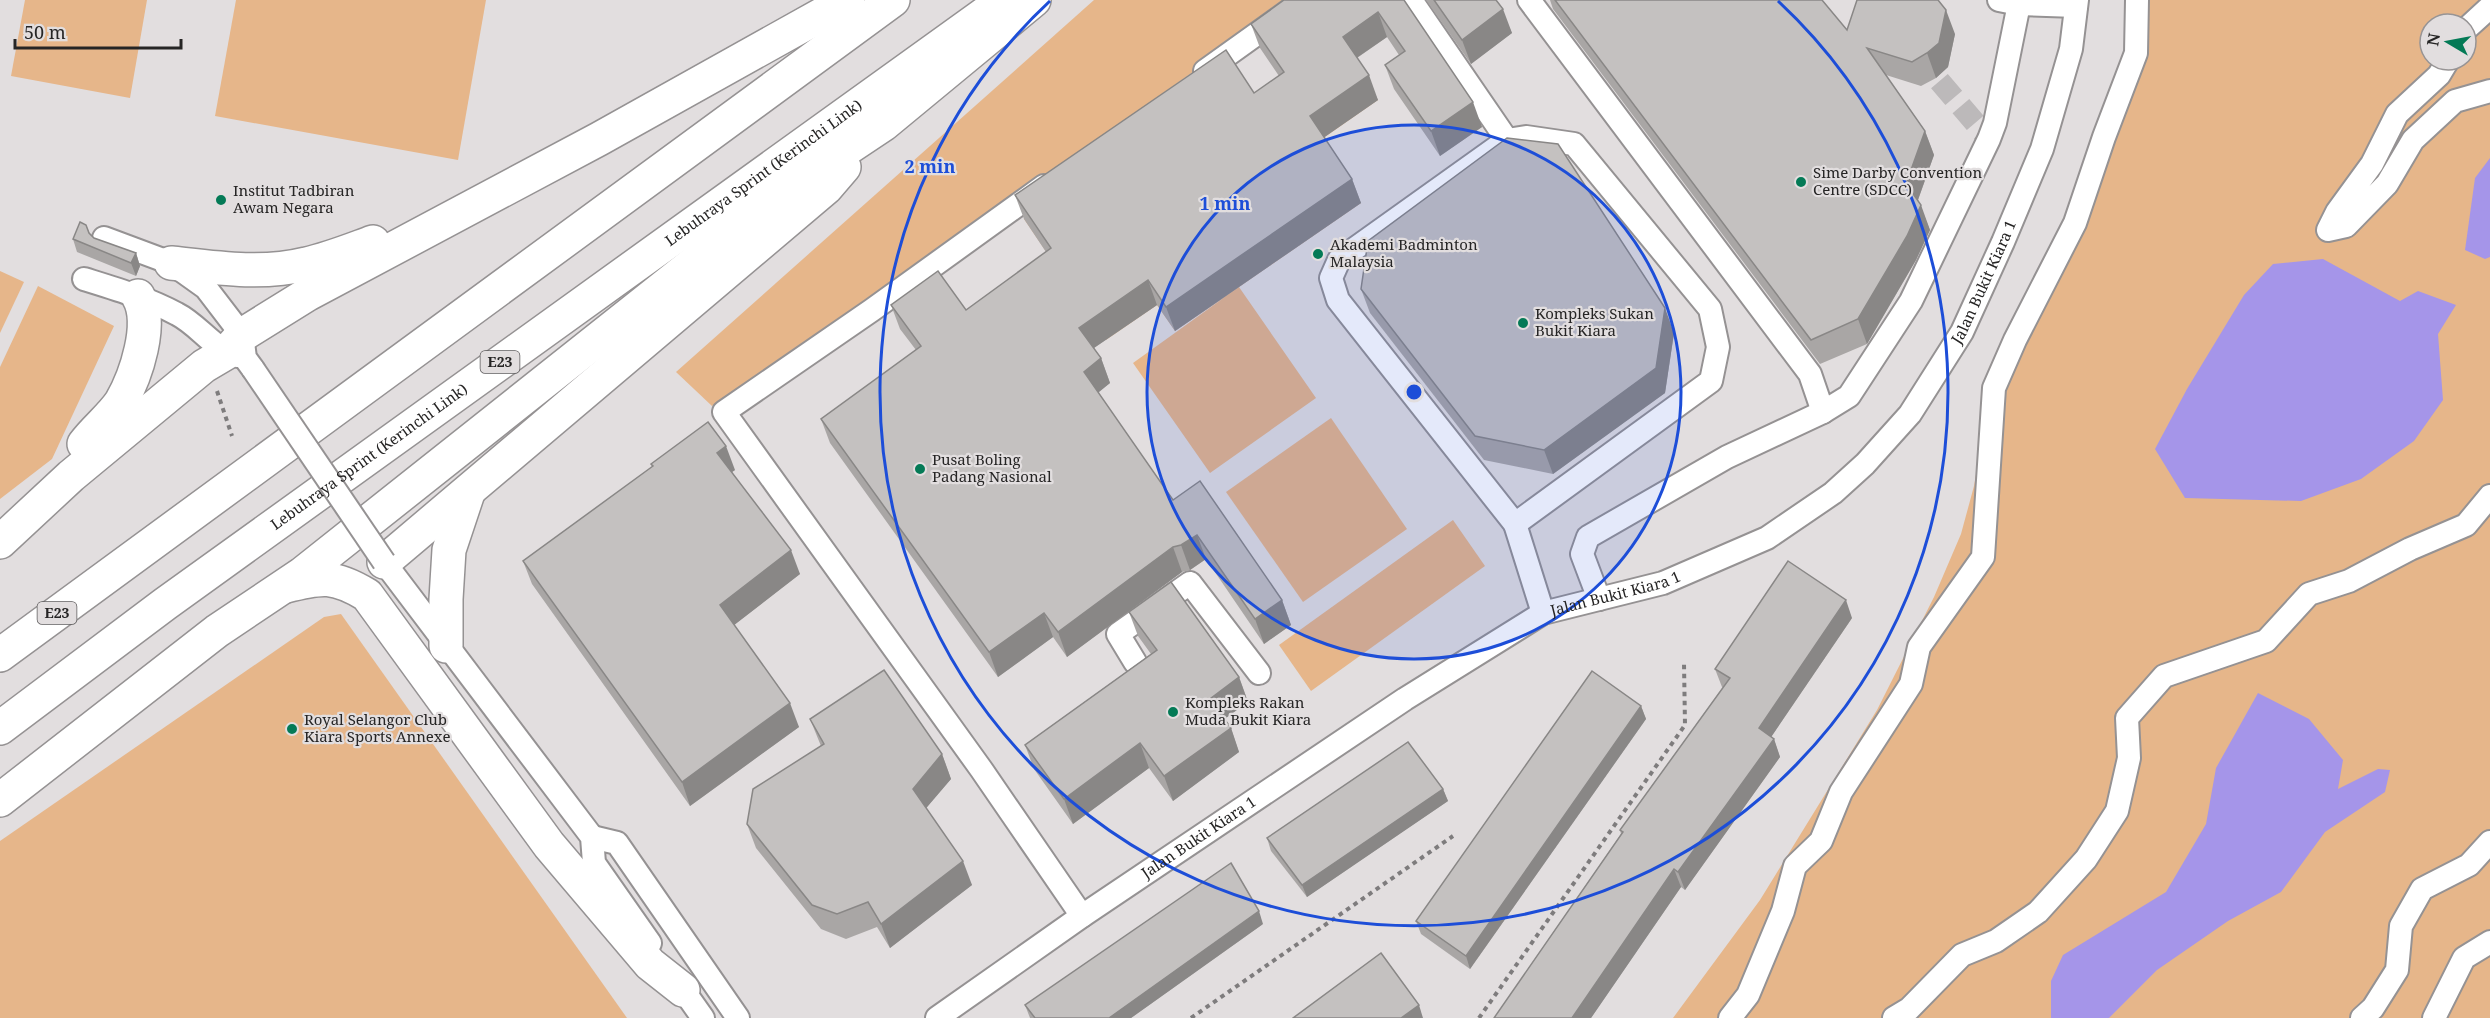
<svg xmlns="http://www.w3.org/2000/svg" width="2490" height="1018" font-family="'Noto Serif',serif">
  <rect width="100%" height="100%" fill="#e2dedf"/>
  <g fill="#e6b68a" fill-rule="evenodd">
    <path d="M25,0h122l-17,98 -119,-22z"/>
    <path d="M236,0h250l-28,160 -243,-44z"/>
    <path d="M1094,0h201l-295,208 -288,198 -36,-34z"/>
    <path d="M2131,0h359v1018h-817l87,-118 117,-190 57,-113 27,-63 13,-48 14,-79 69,-166 72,-193zM2430,24h36v36h-36z"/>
    <path d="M1358,70l20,30 -59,41 42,62 -122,84 77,111 -106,75 -77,-110 92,-66 -50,34 -18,-26 -51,35 -82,-121 211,-144 28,42z"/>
    <path d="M0,271l24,11 -24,51z"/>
    <path d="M38,286l76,40 -62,133 -52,40v-132z"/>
    <path d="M1331,418l76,111 -104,73 -77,-110z"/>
    <path d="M1453,520l32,46 -174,125 -32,-46z"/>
    <path d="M341,614l286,404h-627v-177l324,-224z"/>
  </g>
  <g fill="#a595e9">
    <path d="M2490,158v99l-5,2 -20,-9 10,-72z"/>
    <path d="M2323,259l77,42 18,-10 38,14 -18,29 5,66 -29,41 -53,38 -60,22 -116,-3 -30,-49 32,-60 57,-94 29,-31z"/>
    <path d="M2258,693l51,26 34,41 -5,29 40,-20 12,1 -5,22 -60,40 -44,60 -53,29 -71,49 -48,48h-58v-37l12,-26 103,-63 40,-68 10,-56z"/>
  </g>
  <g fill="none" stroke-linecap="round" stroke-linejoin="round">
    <path stroke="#bcb9ba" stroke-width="22" stroke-dasharray="22 11" stroke-linecap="butt" d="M1918,56l71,83"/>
    <g stroke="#959293" stroke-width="26">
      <g id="minor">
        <path d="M1411,0l96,140"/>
        <path d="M1529,0l281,374 13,38"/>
        <path d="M1999,0l20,4 57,2"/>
        <path d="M2466,29l24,-22"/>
        <path d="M2448,60l-9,15 -42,39 -25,50 -35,48 -9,18 18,-4 41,-42 26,-44 42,-39 35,-10"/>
        <path d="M1205,71l99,-71"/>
        <path d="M1526,137l48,7 136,165 8,38 -7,34 -196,143 -177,-224 -7,-22 8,-18 168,-120z"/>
        <path d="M1044,186l-172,124 -148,102 257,357 101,147"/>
        <path d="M104,238l67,25 35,25 36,47 3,23 8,11"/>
        <path d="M84,279c32,10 63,19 93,35 22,11 37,36 61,42"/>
        <path d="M1515,524l28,89"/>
        <path d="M384,562l208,275 2,26 56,80"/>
        <path d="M1599,599l-17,-45 6,-17 139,-80 96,-45 26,-16 62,-95 78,-162 6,-16 24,-119"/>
        <path d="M1135,662l-17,-28 72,-51 69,90"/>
        <path d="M592,837l25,6 121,175"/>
        <path d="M674,977l29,41"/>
        <path id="s1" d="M937,1018l145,-102 323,-217 138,-86 120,-30 104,-45 66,-45 32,-29 45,-50 52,-82 41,-90 39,-93 29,-100 6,-49"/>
        <path d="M1730,1018l18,-23 35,-84 12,-45 26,-25 20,-49 70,-108 8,-37 64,-90 11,-169 21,-48 60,-117 29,-86 32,-84 1,-53"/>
        <path d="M1894,1018l15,-9 53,-54 34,-14 42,-29 48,-53 31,-48 12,-53 -2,-40 37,-42 102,-35 43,-47 40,-13 61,-32 56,-24 24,-29"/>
        <path d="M2362,1018l11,-10 24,-38 4,-44 21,-37 47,-24 21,-23"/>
        <path d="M2434,1018l30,-60 26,-16"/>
      </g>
    </g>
    <g stroke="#959293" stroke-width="36">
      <g id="highway">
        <path d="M171,263c45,5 91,12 135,1 23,-5 45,-14 67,-22"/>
        <path d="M84,444c11,-15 27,-27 37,-42 15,-26 33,-79 17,-106"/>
        <path d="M0,542l71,-66 133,-110 22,-13 16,-18 66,-41 291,-155 249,-139"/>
        <path d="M384,562l442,-374 18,-21"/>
        <path d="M286,586c36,-9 48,-11 81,9l182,250 101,119 33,26"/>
        <path d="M446,646v-47l3,-49 19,-57"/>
        <path d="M0,655l893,-655"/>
        <path id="s2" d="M0,728l165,-124 832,-599"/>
        <path d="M0,800l217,-169 85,-57 489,-388 93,-62 150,-124"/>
      </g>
    </g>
    <g stroke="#7e7c7d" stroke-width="4" stroke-dasharray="4.5 4.5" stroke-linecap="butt">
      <path d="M217,391l15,45"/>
      <path d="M1191,1018l262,-182"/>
      <path d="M1479,1018l206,-293 -1,-62"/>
    </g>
    <use href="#minor" stroke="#fff" stroke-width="22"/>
    <use href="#highway" stroke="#fff" stroke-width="33"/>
    <g stroke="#959293" stroke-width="26" stroke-linecap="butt">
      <path id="minor-bridge" d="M253,369l131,193"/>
    </g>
    <use href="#minor-bridge" stroke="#fff" stroke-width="22"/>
  </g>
  <g fill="#a9a6a5">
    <path d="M1404,0l78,127 -42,29 -46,-67 -9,-24 14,-10 -12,-18 -30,21 21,42 -54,37 28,42 9,24 -186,128 -18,-26 -63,43 7,10 9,25 -12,9 75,108 109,100 9,25 -27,19 -58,-85 -16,11 -8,2 -115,85 -14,-20 -55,40 -168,-234 -9,-24 95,-69 -16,-21 -9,-24 75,5 80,-58 -22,-33 -9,-24 239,-102 25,-17 -19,-28 -9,-24z"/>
    <path d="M1426,0h70l16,33 -41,31z"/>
    <path d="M1550,0h272l25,30 108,4 -7,33 -12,11 -15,8 -35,-11 39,56 9,24 -16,45 12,30 -14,30 -49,84 -47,20 -267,-355z"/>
    <path d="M86,225l4,9 4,4 42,15 4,13 -4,10 -59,-24 -4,-13z"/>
    <path d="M1361,289l313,44 -9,60 -112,81 -69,-14 -114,-147z"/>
    <path d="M651,464l84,6 -3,2 68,102 -66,51 65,102 -109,79 -158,-222 -9,-23 129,-94z"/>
    <path d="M1129,612l110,65 9,25 -24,17 7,9 8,24 -66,49 -24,-33 -76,56 -39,-55 -9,-24 126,-91 -13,-18z"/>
    <path d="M1852,618l-81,119 3,2 6,18 -95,133 -4,-3 -90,131h-97l127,-184 -1,-4 103,-143h-1l-7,-18z"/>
    <path d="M1641,706l5,13 -176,250 -49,-35 -5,-13z"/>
    <path d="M810,719l132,35 9,25 -25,29 46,77 -82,63 -13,-21 -31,12 -25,-10 -65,-81 -9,-24 74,-78z"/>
    <path d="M1443,789l5,12 -141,96 -36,-46 -4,-13z"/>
    <path d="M1263,924l-132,94h-101l-5,-13z"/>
  </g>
  <g fill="#898786">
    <path d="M1503,9l9,24 -41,31 -9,-24z"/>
    <path d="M1946,10l9,24 -7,33 -12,11 -9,-25z"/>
    <path d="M1378,12l9,25 -35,24 -9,-24z"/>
    <path d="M1369,75l9,25 -59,41 -9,-25z"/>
    <path d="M1473,102l9,25 -42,29 -9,-25z"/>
    <path d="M1925,131l9,24 -19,53 -9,-24z"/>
    <path d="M1352,179l9,24 -186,128 -9,-24z"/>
    <path d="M1921,205l9,25 -14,30 -49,84 -9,-25z"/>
    <path d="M136,253l4,13 -4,10 -5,-13z"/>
    <path d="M1148,280l9,25 -69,47 -9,-24z"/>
    <path d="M1665,308l9,25 -9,60 -112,81 -9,-24z"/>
    <path d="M1101,358l9,25 -17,14 -9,-25z"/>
    <path d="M726,446l9,24 -9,6 -9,-23z"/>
    <path d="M1197,535l9,24 -16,11 -9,-25z"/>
    <path d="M1173,547l9,25 -115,85 -9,-25z"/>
    <path d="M791,550l9,24 -71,55 -9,-24z"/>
    <path d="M1282,600l9,25 -27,19 -9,-25z"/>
    <path d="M1846,600l6,18 -87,128 -6,-18z"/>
    <path d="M1044,613l9,24 -55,40 -9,-25z"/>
    <path d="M1239,677l9,25 -29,21 -9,-24z"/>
    <path d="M790,703l9,24 -109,79 -8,-24z"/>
    <path d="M1641,706l5,13 -176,250 -4,-13z"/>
    <path d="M1231,728l8,24 -66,49 -9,-25z"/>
    <path d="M1774,739l6,18 -95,133 -7,-18z"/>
    <path d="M1140,743l9,25 -76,56 -9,-25z"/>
    <path d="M942,754l9,25 -29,34 -9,-24z"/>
    <path d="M1443,789l5,12 -141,96 -5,-12z"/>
    <path d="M963,861l9,24 -82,63 -9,-24z"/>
    <path d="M1674,869l7,18 -90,131h-19z"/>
    <path d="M1259,911l4,13 -132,94h-22z"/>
    <path d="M1419,1005l4,13h-22z"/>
  </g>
  <g fill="#c4c1c0" stroke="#898786" stroke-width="1.5">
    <path d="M1284,0h120l69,102 -42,29 -46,-66 20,-14 -27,-39 -35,25 26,38 -59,41 42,63 -186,128 -18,-27 -69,48 22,30 -17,14 89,128 27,-19 82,119 -27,19 -58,-84 -16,10 -8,2 -115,85 -14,-19 -55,39 -168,-233 100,-73 -30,-41 47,-34 28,39 85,-62 -36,-53 211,-145 28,43 30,-21 -33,-48z"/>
    <path d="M1434,0h62l7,9 -41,31z"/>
    <path d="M1555,0h267l25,30 10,-30h81l8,10 -7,33 -12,10 -15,9 -45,-14 58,83 -19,53 15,21 -14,31 -49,83 -47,21z"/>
    <path d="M1507,138l51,6 107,164 -9,60 -112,82 -69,-14 -114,-147 7,-48z"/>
    <path d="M80,222l6,3 3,8 5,5 42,15 -5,10 -58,-24z"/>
    <path d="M708,422l18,24 -9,7 74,97 -71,55 70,98 -108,79 -159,-221 130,-95 -2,-2z"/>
    <path d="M1788,561l58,39 -87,128 15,11 -96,133 -4,-3 -102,149h-78l129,-186 -3,-2 110,-152 -15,-9z"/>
    <path d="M1171,582l68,95 -29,22 21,29 -67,48 -24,-33 -76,56 -39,-54 132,-95 -28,-38z"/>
    <path d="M884,670l58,84 -29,35 50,72 -82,63 -13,-22 -31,12 -25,-9 -65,-81 6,-35 71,-45 -14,-25z"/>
    <path d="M1592,671l49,35 -175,250 -50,-35z"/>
    <path d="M1408,742l35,47 -141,96 -35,-47z"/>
    <path d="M1231,863l28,48 -150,107h-74l-10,-13z"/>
    <path d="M1381,953l38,52 -18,13h-108z"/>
  </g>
  <circle cx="1414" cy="392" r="267" fill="#1d4ed8" fill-opacity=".12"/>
  <g fill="none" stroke="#1d4ed8" stroke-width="3">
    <circle cx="1414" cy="392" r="267"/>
    <path d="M1778 1A534 534 0 1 1 1050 1"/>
  </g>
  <g fill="#047a56" stroke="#e2dedf" stroke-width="2">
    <circle cx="1801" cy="182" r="6"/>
    <circle cx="221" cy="200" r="6"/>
    <circle cx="1318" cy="254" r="6"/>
    <circle cx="1523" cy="323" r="6"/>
    <circle cx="920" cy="469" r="6"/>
    <circle cx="1173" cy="712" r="6"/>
    <circle cx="292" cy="729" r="6"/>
  </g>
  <g text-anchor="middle" stroke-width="4.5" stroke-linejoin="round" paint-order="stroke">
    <g fill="#e2dedf" stroke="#5e5c5d" stroke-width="1.5">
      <rect x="480.5" y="351" width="39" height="22" rx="4.5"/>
      <rect x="37.5" y="602" width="39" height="22" rx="4.5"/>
    </g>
    <g font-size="14" font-weight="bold" fill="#262525">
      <text x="500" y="367">E23</text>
      <text x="57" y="618">E23</text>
    </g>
    <g font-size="15" fill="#262525" stroke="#e2dedf">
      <text dy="5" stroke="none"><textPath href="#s2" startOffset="944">Lebuhraya Sprint (Kerinchi Link)</textPath></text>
      <text dy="5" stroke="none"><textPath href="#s1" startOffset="1308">Jalan Bukit Kiara 1</textPath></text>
      <text dy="5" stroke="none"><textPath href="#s2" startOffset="458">Lebuhraya Sprint (Kerinchi Link)</textPath></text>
      <text dy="5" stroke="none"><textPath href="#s1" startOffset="804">Jalan Bukit Kiara 1</textPath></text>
      <text dy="5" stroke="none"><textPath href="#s1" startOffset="318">Jalan Bukit Kiara 1</textPath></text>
    </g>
    <g font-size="15" fill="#262525" stroke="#e2dedf" text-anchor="start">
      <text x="1813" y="178">Sime Darby Convention<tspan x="1813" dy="17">Centre (SDCC)</tspan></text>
      <text x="233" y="196">Institut Tadbiran<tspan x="233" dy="17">Awam Negara</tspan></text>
      <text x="1330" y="250">Akademi Badminton<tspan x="1330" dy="17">Malaysia</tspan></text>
      <text x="1535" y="319">Kompleks Sukan<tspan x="1535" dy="17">Bukit Kiara</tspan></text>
      <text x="932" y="465">Pusat Boling<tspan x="932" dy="17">Padang Nasional</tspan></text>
      <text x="1185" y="708">Kompleks Rakan<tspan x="1185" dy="17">Muda Bukit Kiara</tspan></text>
      <text x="304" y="725">Royal Selangor Club<tspan x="304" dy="17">Kiara Sports Annexe</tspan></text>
    </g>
  </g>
  <circle cx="1414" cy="392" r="9" fill="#1d4ed8" stroke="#e2dedf" stroke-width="3"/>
  <g font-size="18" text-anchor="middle" font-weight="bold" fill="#1d4ed8" stroke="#e2dedf" stroke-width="4.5" stroke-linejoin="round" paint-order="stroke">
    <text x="930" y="173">2 min</text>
    <text x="1225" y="210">1 min</text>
  </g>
  <g transform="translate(2448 42) rotate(280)"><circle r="28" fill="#e2dedf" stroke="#979495" stroke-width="1.5"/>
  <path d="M0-4.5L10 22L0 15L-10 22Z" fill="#047a56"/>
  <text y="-9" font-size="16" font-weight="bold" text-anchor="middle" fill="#262525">N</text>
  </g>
  <path d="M15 39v9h166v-9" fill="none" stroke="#262525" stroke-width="3"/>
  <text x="24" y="39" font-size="18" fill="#262525" stroke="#e2dedf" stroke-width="4.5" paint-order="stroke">50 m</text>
</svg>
